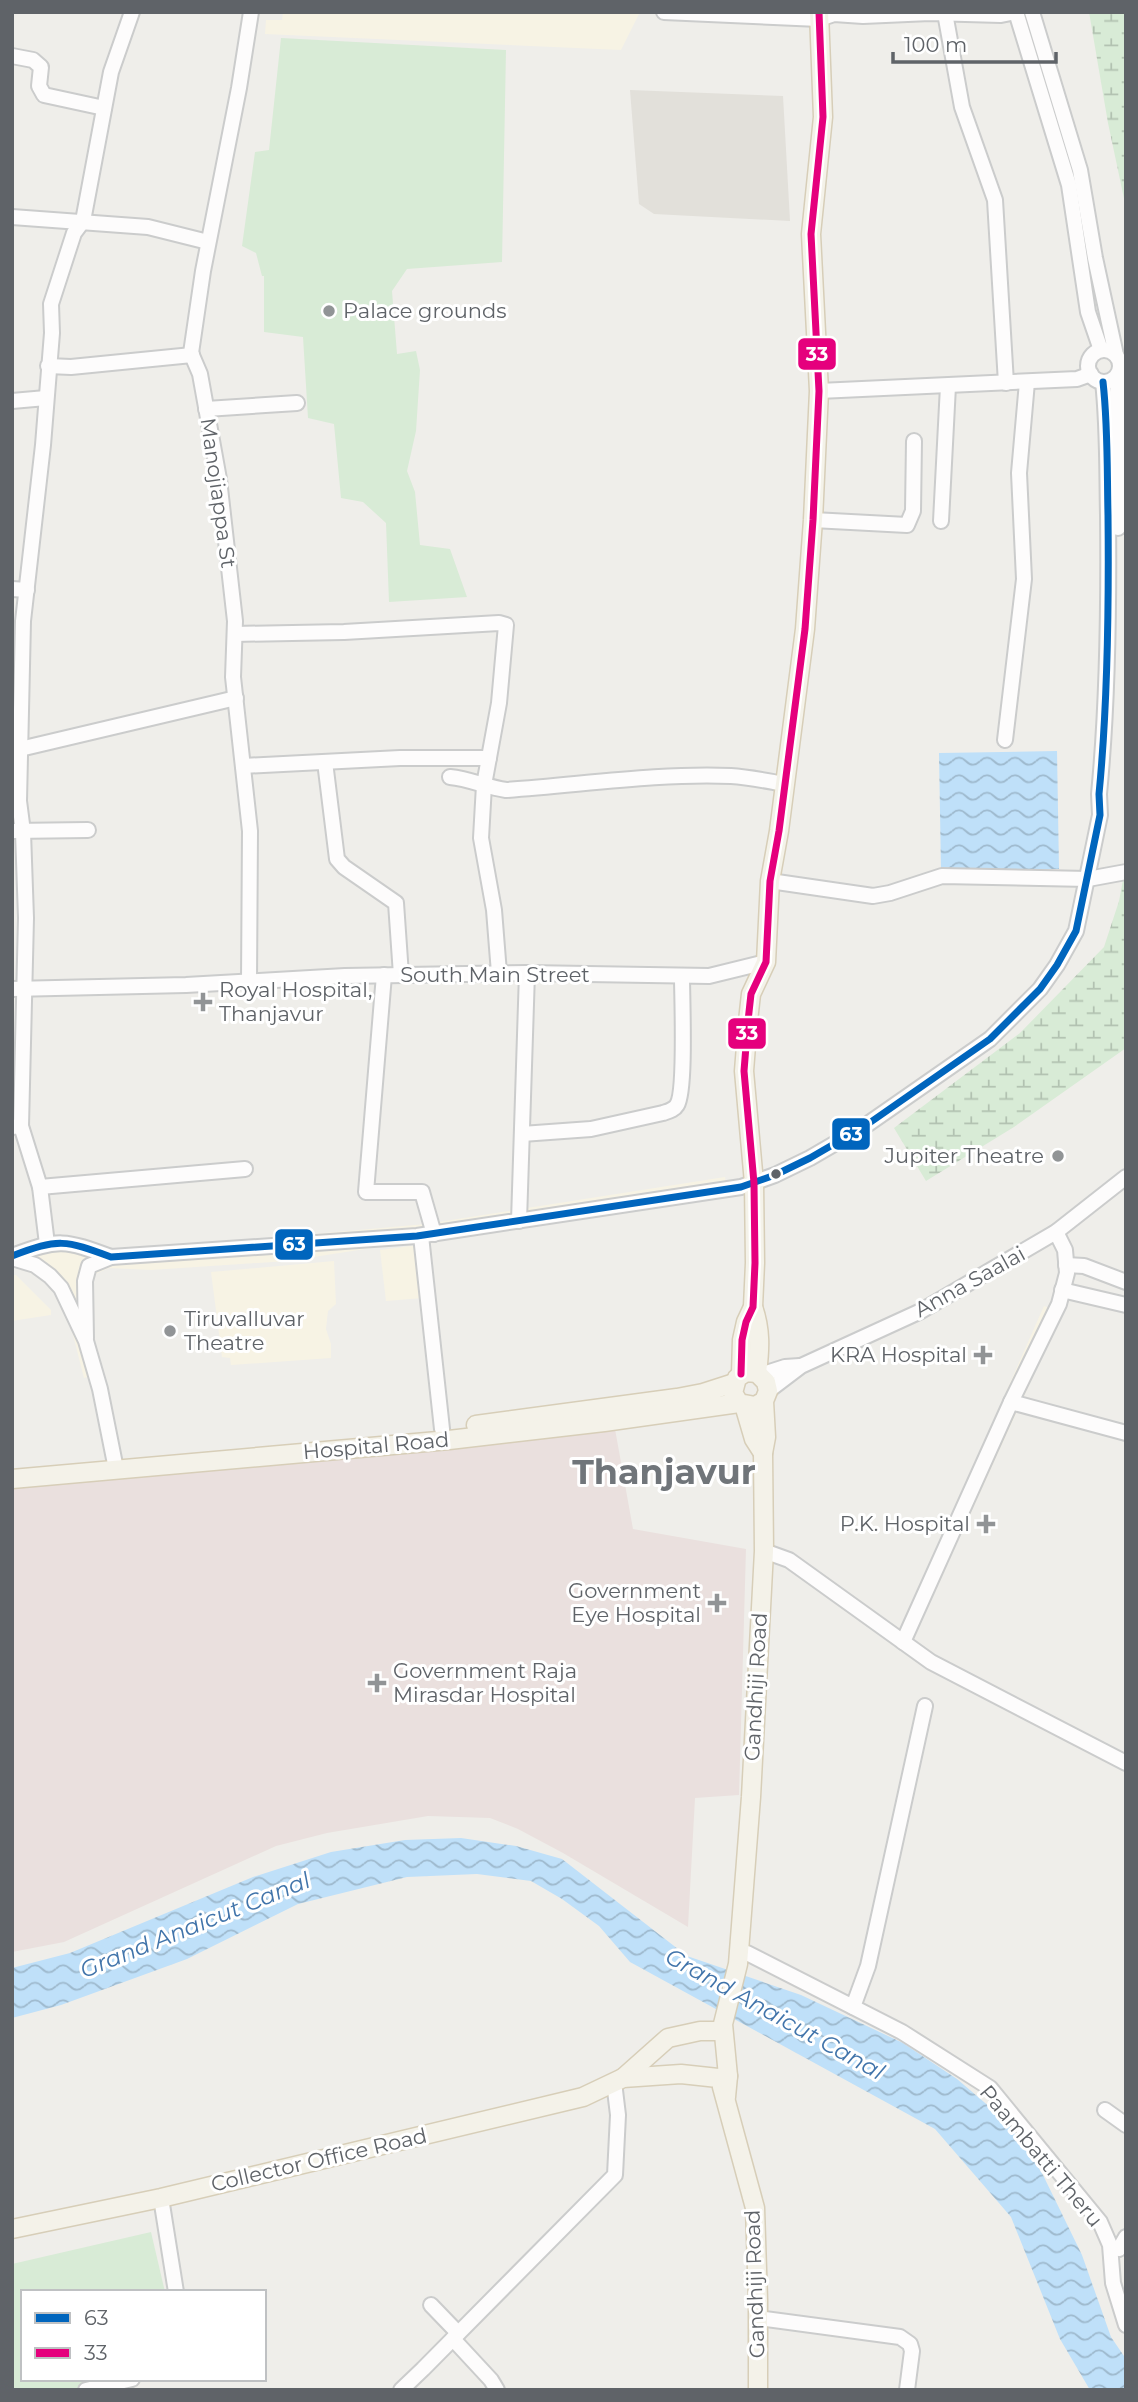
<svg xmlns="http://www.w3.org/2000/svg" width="1138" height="2402" font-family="Montserrat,sans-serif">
  <defs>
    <pattern id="wetland-marsh" width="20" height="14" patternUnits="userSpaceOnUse" patternTransform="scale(1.75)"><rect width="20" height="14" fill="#d8ebd6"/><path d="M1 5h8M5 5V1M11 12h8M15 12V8" fill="none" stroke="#b2c2b1"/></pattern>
    <pattern id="water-waves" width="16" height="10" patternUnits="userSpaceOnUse" patternTransform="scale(1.75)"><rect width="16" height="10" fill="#bfe0f9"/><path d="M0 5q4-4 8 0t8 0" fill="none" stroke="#9eb9cd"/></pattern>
  </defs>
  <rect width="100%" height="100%" fill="#efeeea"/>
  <g fill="#f7f3e4">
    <path d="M283,12h357l-19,38 -356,-16 1,-14h16z"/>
    <path d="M725,1177l2,16 -439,68 -137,9 -42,-2 -16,7 -7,35 12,64 -14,4 -14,-55 -22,-44 -36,-13v-10l42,-4 22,-5 33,5 317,-28z"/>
    <path d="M418,1245l5,53 -37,3 -6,-51z"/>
    <path d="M334,1261l2,43 -8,7 -2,18 5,15v14l-100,7 -1,-7 -8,-1 -11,-85z"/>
    <path d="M12,1275h4l35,35v5l-39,6z"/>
    <path d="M1044,1306l18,7 -149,327 -13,-9z"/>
  </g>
  <path fill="#e2e0da" d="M630,90l153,6 7,125 -136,-7 -15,-10z"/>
  <path fill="#eae0de" d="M615,1429l18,100 113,20 -7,246 -44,3 -7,129 -125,-74 -45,-24 -28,-11 -62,-2 -101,17 -51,13 -212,96 -52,10v-469z"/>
  <g fill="#d8ebd6">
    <path d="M281,38l225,12 -4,212 -95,7 -15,22 5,63 19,-3 4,19 -4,61 -9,40 8,21 5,53 30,4 17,48 -78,5 -3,-79 -23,-21 -22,-4 -7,-74 -26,-6 -5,-81 -39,-5v-56h-2l-6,-23 -14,-7 13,-94 14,-2z"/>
    <path d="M151,2232l14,60h-142v87h99l-30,11h-80v-126z"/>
  </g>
  <g fill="url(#wetland-marsh)">
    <path d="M1089,12h37v196l-18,-85z"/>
    <path d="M1124,875h2v173l-112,79 -88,54 -32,-53 126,-95 84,-86 15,-46z"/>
  </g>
  <g fill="url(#water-waves)">
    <path d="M1057,751l2,118 -118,2 -2,-118z"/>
    <path d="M461,1838l55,8 46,13 125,97 114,39 102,48 54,36 48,41 37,53 40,82 29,82 15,22v31h-36l-30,-51 -49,-122 -76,-88 -305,-167 -31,-36 -37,-27 -31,-18 -54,-7 -70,3 -109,27 -111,55 -126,46 -49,13v-50l58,-15 183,-76 78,-25 74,-12z"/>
  </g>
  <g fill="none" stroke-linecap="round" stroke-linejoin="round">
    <g stroke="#cbcccc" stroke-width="18">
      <g id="minor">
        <path d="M664,12l155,7 15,-5 29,2 67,-3 71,2 15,-3"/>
        <path d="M1016,12l53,173 19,127 13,38"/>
        <path d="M1032,12l48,158 15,88 21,97"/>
        <path d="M945,13l17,94 33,93 11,183"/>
        <path d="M12,56l21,4 8,7 -2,19 5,9 60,13"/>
        <path d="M12,217l136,10 60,15"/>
        <circle cx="1104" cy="366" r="16"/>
        <path d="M48,366l23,1 121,-12"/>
        <path d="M819,391l258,-12 14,-5"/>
        <path d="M12,401l34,-3"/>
        <path d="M206,409l91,-6"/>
        <path d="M813,520l94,5 6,-14 1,-70"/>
        <path d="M941,521l7,-135"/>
        <path d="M1118,528v-153"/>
        <path d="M12,589l15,1"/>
        <path d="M235,634l109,-2 155,-9 7,2 -7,78 -15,82 -3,53 13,72 5,63"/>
        <path d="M1005,740l19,-161 -5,-106 8,-91"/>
        <path d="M20,749l216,-51"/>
        <path d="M325,762l12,97 7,8 52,36 5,72"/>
        <path d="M243,766l157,-8h89"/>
        <path d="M450,777c20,2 36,10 56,13 75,-5 150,-17 225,-14 18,1 36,5 53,8"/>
        <path d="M12,831l76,-1"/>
        <path d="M770,881l103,15 17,-3 52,-17 146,3 38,-7"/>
        <path d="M384,975l-18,217h56l12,42"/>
        <path d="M249,981l1,-150 -17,-154 2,-56 -16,-142 -19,-105 -9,-21 12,-82 36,-183 12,-76"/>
        <path d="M12,989l174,-4 159,-9 182,-3 182,3 57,-14"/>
        <path d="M21,1126l19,61 7,57"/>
        <path d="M12,1127l9,-1 5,-208 -3,-86 -4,-31 4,-180 20,-176 9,-112 -1,-29 23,-71 9,-12 28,-149 21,-60"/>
        <path d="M522,1134l69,-5 72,-16c6,-2 11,-3 14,-8 9,-14 5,-106 5,-129"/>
        <path d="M40,1187l205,-18"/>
        <path d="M519,1221l8,-248"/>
        <path d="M421,1236l21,193"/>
        <path d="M12,1256c47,-18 53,-16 99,1l306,-21 324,-49 34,-12 35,-17 55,-32 125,-87 50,-50 17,-24 19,-34 24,-116 -1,-21c9,-93 10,-186 9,-279 -1,-44 0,-89 -5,-133"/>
        <path d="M12,1258l23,7 15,11 11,12 25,53 14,48 16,80"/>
        <path d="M1066,1265l18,1 42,16"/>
        <path d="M1062,1290l64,15"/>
        <path d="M86,1338l-1,-57 4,-15 22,-9"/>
        <path d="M760,1375l25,-8 15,-1"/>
        <path d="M768,1391l33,-25 120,-55 135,-79 70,-55"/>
        <path d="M1011,1402l115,31"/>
        <path d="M764,1551l25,9 142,102 195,101"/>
        <path d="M903,1642l108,-240 48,-98 8,-31 -2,-23 -9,-18"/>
        <path d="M747,1953l155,79 88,56 110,134 10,23 3,38 13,42"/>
        <path d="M853,2007l15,-41 57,-260"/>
        <path d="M1105,2110l21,15"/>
        <path d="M161,2198l15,94"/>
        <path d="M1119,2249l7,-12"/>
        <path d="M431,2305l27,28"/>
        <path d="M758,2318l142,19 10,7 2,7 -5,39"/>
        <path d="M453,2339l38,41 6,10"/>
        <path d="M86,2390l46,-11"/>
        <path d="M401,2390l22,-21 192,-194 3,-60 -4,-33"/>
      </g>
    </g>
    <g stroke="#d7ceb8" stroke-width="21">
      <g id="major">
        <path d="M753,1307c8,23 7,42 4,66"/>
        <path d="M741,1374l1,-34 4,-18 7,-15 2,-44 -1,-80 -10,-112 4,-50 3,-27 15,-32 4,-81 9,-50 26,-202 8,-109 6,-129 -8,-157 12,-117 -4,-105"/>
        <path d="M744,1405l10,34 9,14"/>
        <path d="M476,1425l201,-27 26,-5 31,-10"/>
        <path d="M12,1479l437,-39 155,-18 135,-19"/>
        <path d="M623,2078l45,-40 32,-7h23"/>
        <path d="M722,2087l33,121 3,92v90"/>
        <path d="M726,2097l2,-21 -5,-52 15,-60 13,-167 13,-246 -1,-98 3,-16 -2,-36 4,-10 -2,-9 -9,-9 -11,-1 -9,6 -4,15 6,10 16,3 9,-5"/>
        <path d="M12,2229l149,-31 422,-101 40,-19 58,-4 37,4 10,-2"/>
      </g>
    </g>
    <use href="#minor" stroke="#fdfcfc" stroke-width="14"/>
    <use href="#major" stroke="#f4f2e9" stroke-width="18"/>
    <g stroke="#fff" stroke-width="12">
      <path id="bus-1" d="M12,1256c47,-18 53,-16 99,1l306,-21 324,-49 34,-12 35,-17 55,-32 125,-87 50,-50 17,-24 19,-34 24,-116 -1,-21c9,-93 10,-186 9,-279 -1,-44 0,-89 -5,-133"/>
    </g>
    <g stroke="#fff" stroke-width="12">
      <path id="bus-2" d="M741,1374l1,-34 4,-18 7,-15 2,-44 -1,-80 -10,-112 4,-50 3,-27 15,-32 4,-81 9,-50 26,-202 8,-109 6,-129 -8,-157 12,-117 -4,-105"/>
    </g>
    <use href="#bus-1" stroke="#0065bd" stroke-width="7"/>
    <use href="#bus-2" stroke="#e5007d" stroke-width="7"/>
  </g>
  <g fill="#919496" stroke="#fff" stroke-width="2.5">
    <circle cx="329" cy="311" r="7"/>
    <path d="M199.5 991.5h7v7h7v7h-7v7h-7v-7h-7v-7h7z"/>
    <circle cx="1058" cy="1156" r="7"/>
    <circle cx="170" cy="1331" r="7"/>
    <path d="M979.5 1344.5h7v7h7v7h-7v7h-7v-7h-7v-7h7z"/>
    <path d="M982.5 1513.5h7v7h7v7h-7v7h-7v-7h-7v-7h7z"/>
    <path d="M713.5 1592.5h7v7h7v7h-7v7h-7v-7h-7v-7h7z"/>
    <path d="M373.5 1672.5h7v7h7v7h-7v7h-7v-7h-7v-7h7z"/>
  </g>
  <circle fill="#5f6368" stroke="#fff" stroke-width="2.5" cx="776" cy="1174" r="6"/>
  <g text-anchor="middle" stroke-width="6" stroke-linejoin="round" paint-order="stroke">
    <g font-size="21" fill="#5f6368" stroke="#fff" text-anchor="start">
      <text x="343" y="318">Palace grounds</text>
      <text x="219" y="997">Royal Hospital,<tspan x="219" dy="24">Thanjavur</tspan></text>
      <text x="1044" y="1163" text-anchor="end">Jupiter Theatre</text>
      <text x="184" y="1326">Tiruvalluvar<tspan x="184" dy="24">Theatre</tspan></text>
      <text x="967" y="1362" text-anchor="end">KRA Hospital</text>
      <text x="970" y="1531" text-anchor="end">P.K. Hospital</text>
      <text x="701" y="1598" text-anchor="end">Government<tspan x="701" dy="24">Eye Hospital</tspan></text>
      <text x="393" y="1678">Government Raja<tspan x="393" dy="24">Mirasdar Hospital</tspan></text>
    </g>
    <g font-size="21" fill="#5f6368" stroke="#fff">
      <text transform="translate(218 493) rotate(82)" y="7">Manojiappa St</text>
      <text x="495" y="982">South Main Street</text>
      <text transform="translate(970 1282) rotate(-29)" y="7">Anna Saalai</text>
      <text transform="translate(376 1446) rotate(-5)" y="7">Hospital Road</text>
      <text transform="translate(756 1687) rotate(-87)" y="7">Gandhiji Road</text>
      <text transform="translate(1041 2156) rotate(50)" y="7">Paambatti Theru</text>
      <text transform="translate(319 2160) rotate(-13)" y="7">Collector Office Road</text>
      <text transform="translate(755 2284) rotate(-92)" y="7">Gandhiji Road</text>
    </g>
    <g font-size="23" font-style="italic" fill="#4174aa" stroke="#fff">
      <text transform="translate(195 1925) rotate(-22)" y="8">Grand Anaicut Canal</text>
      <text transform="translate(775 2014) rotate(29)" y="8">Grand Anaicut Canal</text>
    </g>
    <g font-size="35" font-weight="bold" fill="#70757a" stroke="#fff">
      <text x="664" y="1484">Thanjavur</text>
    </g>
  </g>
  <g stroke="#fff" stroke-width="2.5">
    <rect x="797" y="337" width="40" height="34" rx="7" fill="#e5007d"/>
    <rect x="727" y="1017" width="40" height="33" rx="7" fill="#e5007d"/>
    <rect x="831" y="1117" width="40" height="34" rx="7" fill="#0065bd"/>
    <rect x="274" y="1228" width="40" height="33" rx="7" fill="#0065bd"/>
  </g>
  <g font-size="19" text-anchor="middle" font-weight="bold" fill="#fff">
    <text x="817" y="361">33</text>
    <text x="747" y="1040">33</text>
    <text x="851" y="1141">63</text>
    <text x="294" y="1251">63</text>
  </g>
  <rect width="1138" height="2402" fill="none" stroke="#5f6368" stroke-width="28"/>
  <rect x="21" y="2290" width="245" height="91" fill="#ffffff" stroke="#bfc1c3" stroke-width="2"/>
  <rect x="35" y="2313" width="35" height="10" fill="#0065bd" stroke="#bfc1c3" stroke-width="2"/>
  <text x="84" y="2325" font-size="21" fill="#5f6368">63</text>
  <rect x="35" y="2348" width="35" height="10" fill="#e5007d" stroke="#bfc1c3" stroke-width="2"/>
  <text x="84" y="2360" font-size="21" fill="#5f6368">33</text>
  <path d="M893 52v10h163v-10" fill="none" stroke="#5f6368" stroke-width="3.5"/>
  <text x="904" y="52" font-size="21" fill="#5f6368" stroke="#ffffff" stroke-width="5" paint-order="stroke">100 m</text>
</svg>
